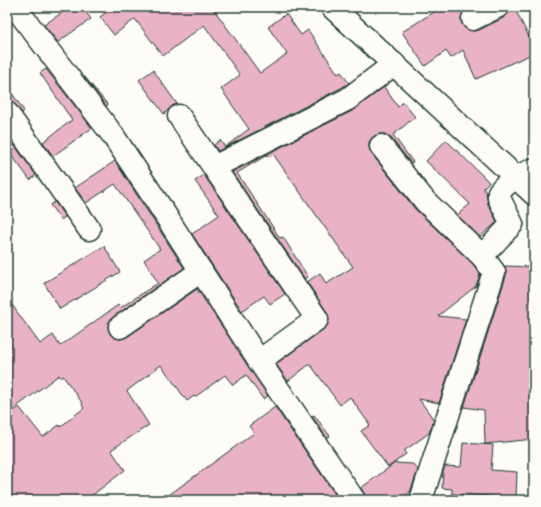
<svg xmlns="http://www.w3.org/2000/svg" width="541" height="507" font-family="Mali,sans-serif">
  <rect width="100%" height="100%" fill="#fdfcf7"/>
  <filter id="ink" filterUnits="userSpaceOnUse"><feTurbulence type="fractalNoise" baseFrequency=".025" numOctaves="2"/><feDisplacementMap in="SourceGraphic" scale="8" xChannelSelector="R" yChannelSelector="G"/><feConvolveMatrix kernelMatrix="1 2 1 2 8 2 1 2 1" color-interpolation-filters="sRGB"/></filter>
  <g filter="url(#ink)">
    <g fill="#eab2c7" stroke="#1f3d34">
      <path d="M70,7h12l9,12 -33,23 -14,-17z"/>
      <path d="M113,7h99l48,66 27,-19 -19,-27 18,-13 15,21 7,-5 30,44 3,-2 8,11 -8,5 -123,63 -4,-6 6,-5 5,7 24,-18 -28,-40 19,-14 -36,-50 -41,31 -28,-37 -21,16 -14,-18z"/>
      <path d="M442,7h27l-6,5 -2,7 1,5 4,5 7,2 6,-1 24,-12 5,-4 1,-7h5l20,40v6l-58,26 -13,-29 -12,8 -5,-7 -21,15 -23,-34z"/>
      <path d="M46,69l46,59 -39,28 -10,-14 29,-22 -32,-47z"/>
      <path d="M153,70l24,34 -5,2 -8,8 -25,-34z"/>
      <path d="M84,76l24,29 -2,1z"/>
      <path d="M7,86l17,25 -2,2 -9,-11 -6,-1z"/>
      <path d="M384,87l14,20 5,-5 12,15 -22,18 20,27 -2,1 -20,-25 -6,-4h-6l-6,3 -4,5v5l2,6 44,56 58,55 7,10 -4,12 -38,30 28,3 -27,84 -20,-4 15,21 -5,13 -25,18 2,3 -18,13 -27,-36 9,-6 -20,-28 -10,8 -30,-41 -22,17 -12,-17 48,-35 4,-5 1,-6 -2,-6 -20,-30 13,-9 6,11 27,-17 -80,-113 -4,3 -2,-2 -30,18 43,65 3,-1 25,40 -3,2 -73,-107 122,-62z"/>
      <path d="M7,135l29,40 -6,5 -23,-31z"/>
      <path d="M446,140l43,42 -6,6 3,4 2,12 9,18 -17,15 -23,-22 13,-11 -44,-43z"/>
      <path d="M115,161l69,107 -71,49 -4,5 -1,6 2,6 5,4 6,1 6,-2 70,-48 71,107 -5,3 -17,-24 -13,10 -8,-10 -30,22 -1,-1 -7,5 -26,-36 -34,26 22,34 -38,25 14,20 -39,30h-71l-8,-11v-73l12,-9 24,30 16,-12 1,2 24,-19 -2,-3 1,-1 -20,-28 -2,2 -2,-3 -52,39v-116l33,46 13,-9 7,11 58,-41 2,3 38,-25 -14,-23 16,-11 -45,-65 -29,19 -11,-15z"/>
      <path d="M204,175l81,119 -15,10 -6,-8 -22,15 -50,-77 27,-19 -24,-34z"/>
      <path d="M55,202l10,15 -4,3 -11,-15z"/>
      <path d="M104,246l16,26 -60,37 -16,-26z"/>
      <path d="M505,266l29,1v80h-3l2,50h1v42l-49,5 -1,-34 -20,-3 42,-131v-6z"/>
      <path d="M275,407l64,93h-177l92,-67 -5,-7z"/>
      <path d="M314,415l16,21 -3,2 -15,-22z"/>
      <path d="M463,443l30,2 -2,25 26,2 -1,27 -27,-2v-1l-37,-2v-5l-10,-1 1,-16 2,-6 16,1z"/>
      <path d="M395,463l18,1 5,6 -8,22 -11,8h-33l-2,-7 -3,-5z"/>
    </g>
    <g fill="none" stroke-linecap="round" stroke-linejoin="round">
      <g stroke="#1f3d34" stroke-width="25">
        <g id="street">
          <path d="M15,7l97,127 47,71 42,66"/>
          <path d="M332,7l202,187"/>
          <path d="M473,19l24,-12"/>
          <path d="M7,113l82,116"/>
          <path d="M179,116l138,203 -58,42"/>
          <path d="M381,146l44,55 57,55 12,16 -73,228"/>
          <path d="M214,167l134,-68 46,-35"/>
          <path d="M482,256l30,-32 -13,-26v-6c9,-12 22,-17 35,-23"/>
          <path d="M120,327l81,-56 58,90 95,139"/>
        </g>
      </g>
      <use href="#street" stroke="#fdfcf7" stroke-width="22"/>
    </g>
  </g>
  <rect width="541" height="507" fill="none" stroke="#fdfcf7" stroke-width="24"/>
  <rect x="12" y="12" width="517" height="483" fill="none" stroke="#1f3d34" stroke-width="1.5" filter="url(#ink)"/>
</svg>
